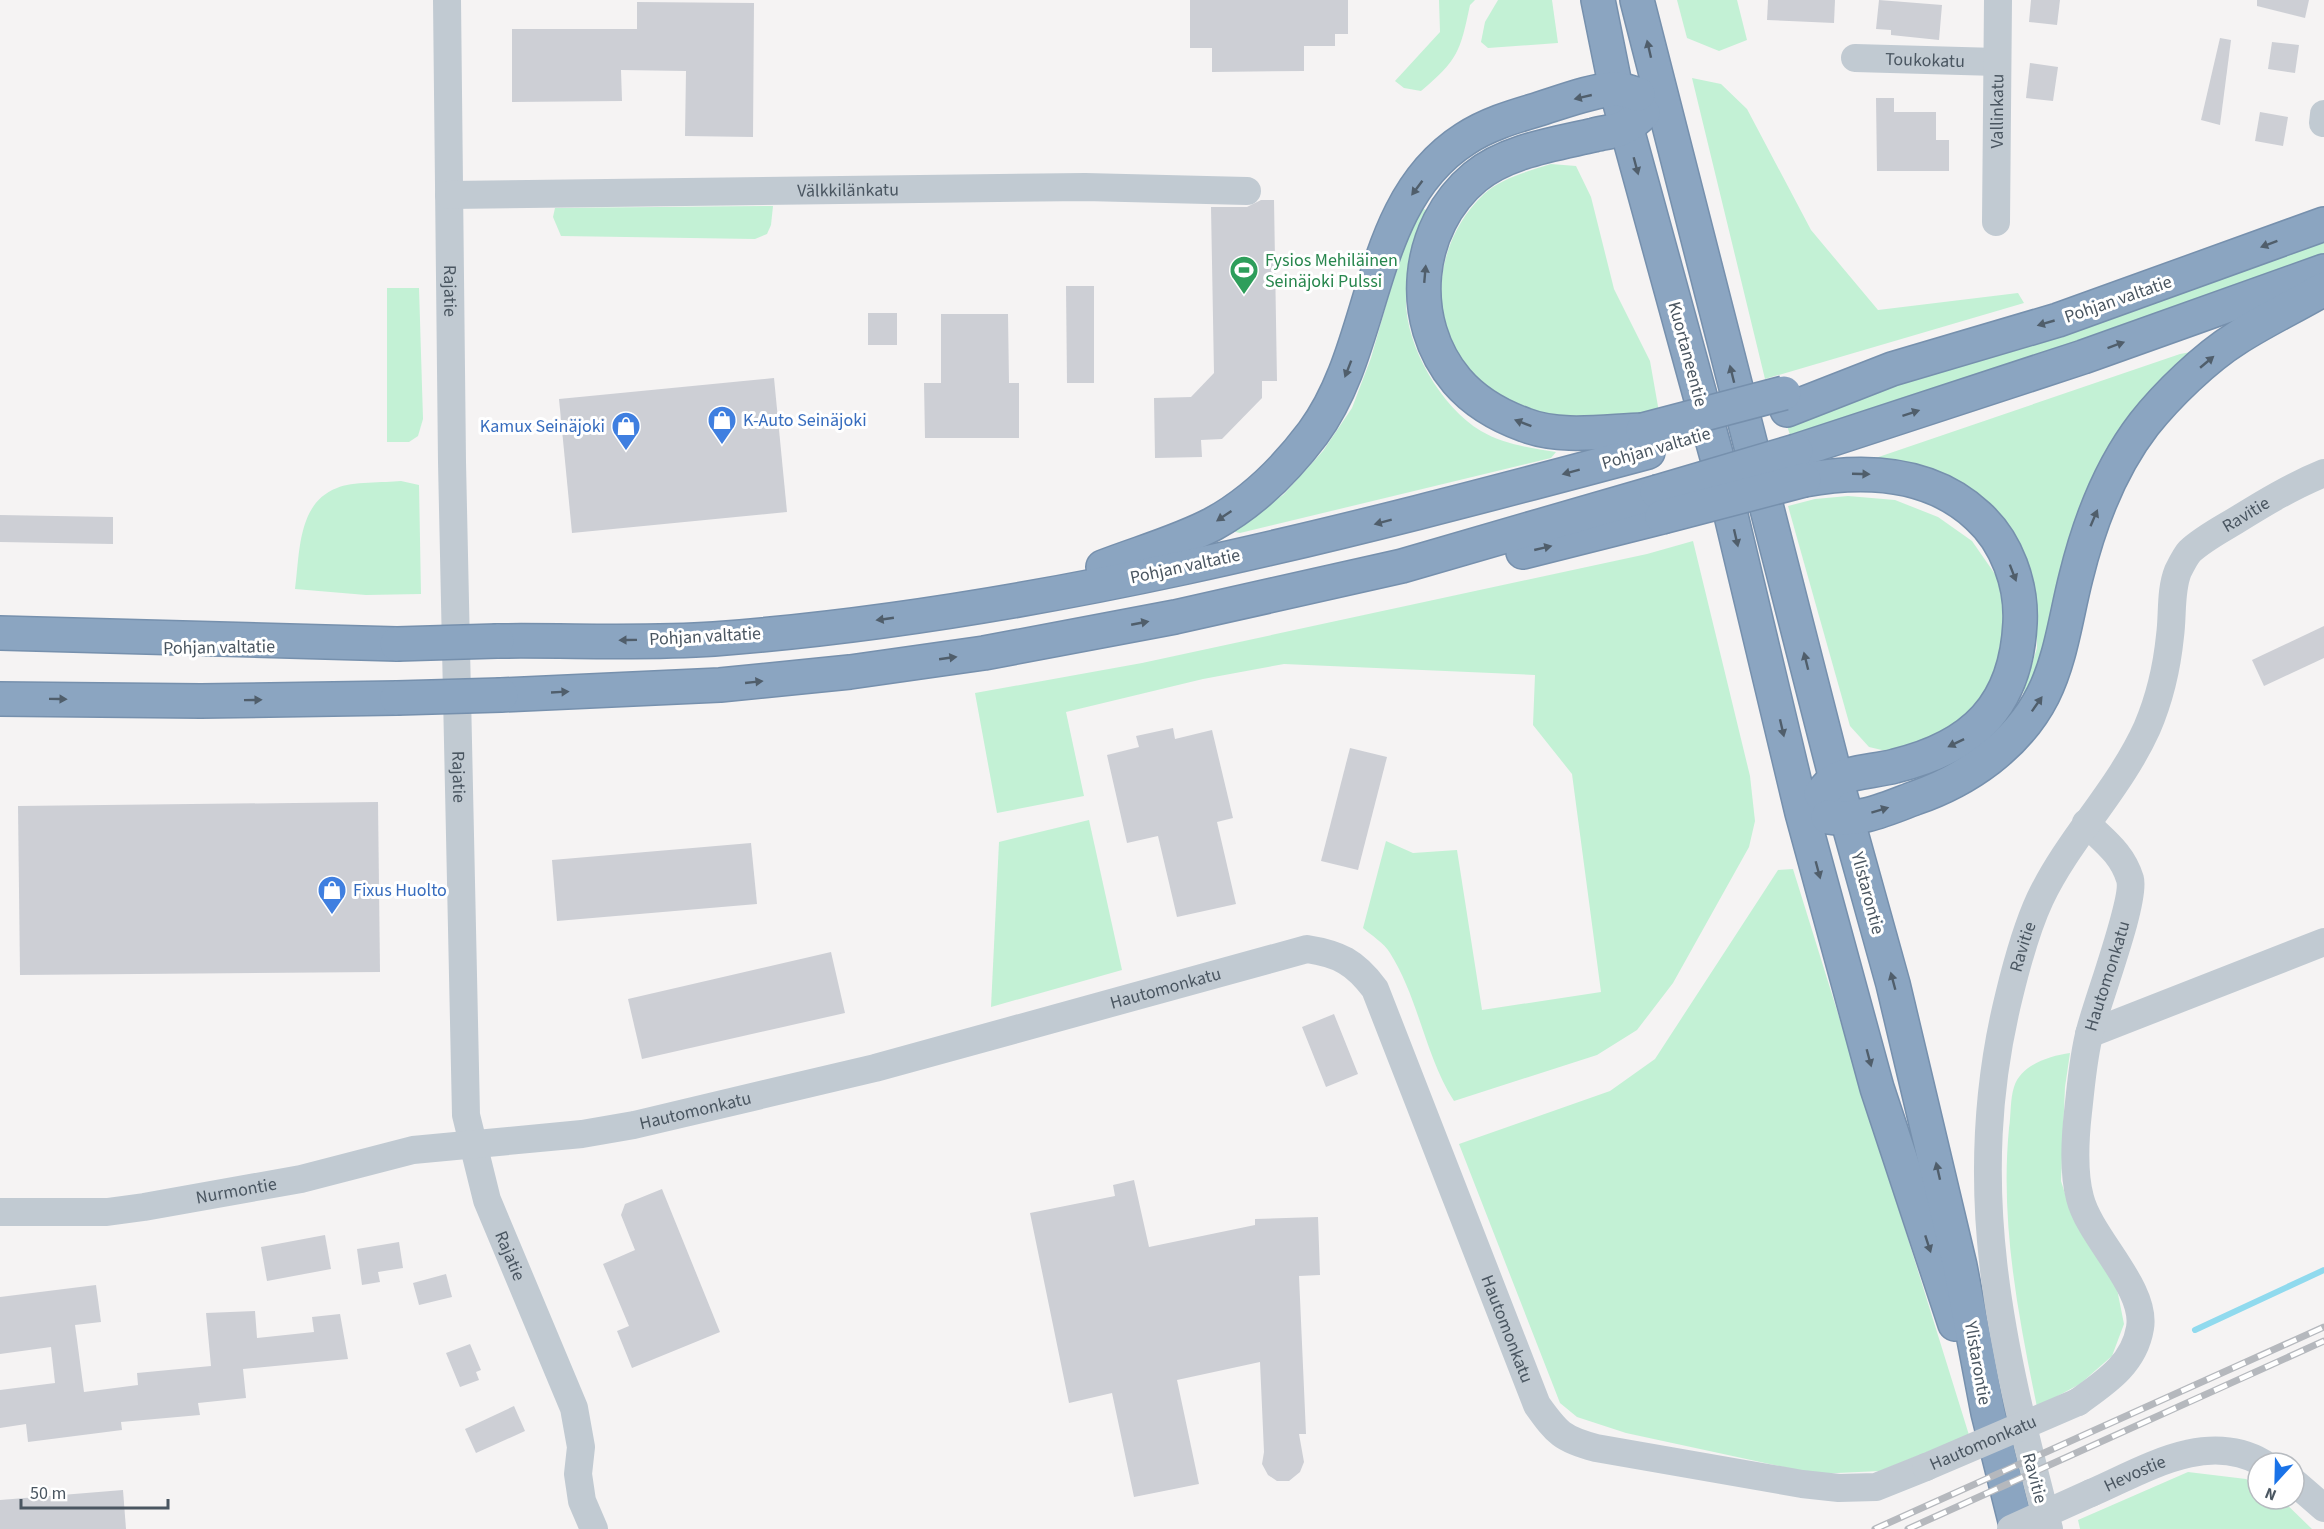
<svg xmlns="http://www.w3.org/2000/svg" width="2324" height="1529" font-family="'Source Sans 3',sans-serif">
  <rect width="100%" height="100%" fill="#f5f3f3"/>
  <g fill="#c3f1d5">
    <path d="M1439,0h36l-5,5c-10,47 -12,55 -49,86l-17,-3 -9,-7 45,-49z"/>
    <path d="M1498,0h54l6,43 -70,5 -7,-6 4,-20z"/>
    <path d="M1677,0h60l10,40 -28,11 -32,-13z"/>
    <path d="M1692,78l29,6 26,25 64,121 67,80 140,-17 6,10 -259,76z"/>
    <path d="M1551,164l25,2 15,31 23,92 36,72 9,51c-25,4 -90,11 -113,4 -25,-7 -58,-22 -75,-42 -46,-52 -37,-133 13,-180 17,-16 45,-23 67,-30z"/>
    <path d="M773,206l-2,19 -4,9 -12,5 -194,-3 -8,-19 2,-9z"/>
    <path d="M1423,209l8,2c-12,28 -25,57 -25,88 -1,46 35,108 75,132 22,13 49,17 75,21l-5,6 -311,75 -9,-2 52,-36 40,-44 29,-43 19,-50 31,-109z"/>
    <path d="M2324,232v21l-170,63 -364,119 -5,-15 243,-78z"/>
    <path d="M387,288h32l4,131 -5,17 -9,6h-22z"/>
    <path d="M2202,350l-53,48 -118,297 -8,-1 14,-46 -1,-44 -12,-43 -21,-36 -145,-61 322,-110z"/>
    <path d="M401,481l18,4 2,109 -55,1 -71,-6c5,-35 2,-86 42,-101 15,-7 47,-5 64,-7z"/>
    <path d="M1848,496l47,4 43,17 34,24 25,36 14,37 -4,46 -41,66 -67,28 -30,-7 -19,-21 -62,-220 27,-7z"/>
    <path d="M1693,541l57,235 5,45 -6,26 -76,136 -36,47 -40,25 -143,46c-29,-45 -35,-102 -64,-148 -6,-10 -19,-18 -27,-25l23,-87 27,12 44,-3 25,160 119,-18 -29,-218 -39,-49 2,-50 -251,-11 -81,15 -137,33 18,84 -87,17 -22,-120 167,-30 505,-109z"/>
    <path d="M1089,820l33,150 -131,37 8,-165z"/>
    <path d="M1793,869l176,566 -89,36 -64,3 -190,-41 -49,-16 -17,-14 -101,-259 151,-53 45,-32 123,-189z"/>
    <path d="M2070,1053l-5,34 -4,94 7,22 48,81 8,40 -12,32 -32,28 -43,23c-19,-92 -37,-185 -28,-279 2,-12 1,-29 5,-41 7,-22 35,-31 56,-34z"/>
    <path d="M2188,1472l58,7 12,7v13h23l31,30h-232l-2,-9z"/>
  </g>
  <g fill="none" stroke-linecap="round" stroke-linejoin="round">
    <path stroke="#90daee" stroke-width="6" d="M2195,1330l129,-60"/>
  </g>
  <g fill="#cdcfd5">
    <path d="M1190,0h158v34h-13v12h-31v25l-92,1v-24h-22z"/>
    <path d="M1768,0h67l-1,23 -67,-3z"/>
    <path d="M1879,0l63,5 -3,35 -48,-5v-5l-15,-1z"/>
    <path d="M2031,0h29l-3,25 -28,-3z"/>
    <path d="M2257,0h52l-4,18 -48,-12z"/>
    <path d="M637,2l117,1 -1,134 -68,-1 1,-65 -65,-1 1,31 -110,1v-73h125z"/>
    <path d="M2220,38l11,2 -11,85 -19,-5z"/>
    <path d="M2272,42l27,3 -4,28 -27,-4z"/>
    <path d="M2030,63l28,4 -5,34 -27,-3z"/>
    <path d="M1876,98h18v14h42v28h13v31h-72z"/>
    <path d="M2260,112l28,5 -5,29 -28,-5z"/>
    <path d="M1261,200h13l3,181h-15v17l-40,41 -21,1 1,17 -47,1 -1,-60 37,-1 23,-24 -3,-166h36z"/>
    <path d="M1066,286h28v97h-27z"/>
    <rect x="868" y="313" width="29" height="32"/>
    <path d="M941,314h67l1,69h10v55h-94l-1,-55h17z"/>
    <path d="M774,378l13,134 -215,21 -13,-134z"/>
    <path d="M0,515l113,2v27l-113,-2z"/>
    <path d="M2324,626v32l-60,28 -12,-26z"/>
    <path d="M1173,728l2,11 37,-9 21,88 -16,4 19,82 -59,13 -19,-81 -31,7 -20,-88 32,-8 -3,-11z"/>
    <path d="M1350,748l37,9 -29,113 -37,-9z"/>
    <path d="M378,802l2,170 -360,3 -2,-169z"/>
    <path d="M751,843l6,61 -200,17 -5,-61z"/>
    <path d="M831,952l14,61 -203,46 -14,-60z"/>
    <path d="M1334,1014l24,60 -32,13 -24,-60z"/>
    <path d="M1134,1180l15,67 106,-22v-6l63,-2 2,58 -21,1 7,158h-7l5,28 -4,10 -11,9h-12l-9,-6 -6,-11 2,-12 -4,-90 -83,18 22,104 -65,13 -22,-104 -43,10 -39,-190 85,-17 -2,-11z"/>
    <path d="M662,1189l58,143 -88,36 -15,-37 12,-5 -26,-62 32,-14 -14,-35 4,-11z"/>
    <path d="M325,1235l6,34 -64,12 -6,-34z"/>
    <path d="M399,1242l4,26 -25,4 2,10 -18,3 -5,-36z"/>
    <path d="M446,1274l6,23 -33,8 -6,-22z"/>
    <path d="M96,1285l5,37 -26,3 9,67 54,-7 -1,-12 74,-7 -5,-53 49,-2 2,27 57,-6 -2,-15 28,-3 8,45 -105,10 3,29 -48,5 2,12 -79,7 1,8 -94,12 -2,-18 -26,4v-38l55,-7 -4,-36 -51,7v-57z"/>
    <path d="M470,1344l11,26 -5,2 3,8 -19,7 -14,-34z"/>
    <path d="M514,1406l11,25 -49,22 -11,-24z"/>
    <path d="M123,1490l3,39h-126v-29z"/>
  </g>
  <g fill="none" stroke-linecap="round" stroke-linejoin="round">
    <g stroke="#7690ad" stroke-width="36">
      <g id="highway">
        <path d="M1598,0l18,89 102,372 84,352 75,275 78,236"/>
        <path d="M1637,0l199,779 57,205 67,282 28,147 29,116"/>
        <path d="M1787,410l105,-41 166,-49 266,-96"/>
        <path d="M1643,430c-37,1 -82,9 -118,-5 -25,-9 -50,-23 -68,-44 -51,-60 -42,-154 18,-204 31,-26 80,-33 119,-42 10,-3 22,-3 31,-8 6,-3 13,-9 18,-14"/>
        <path d="M1796,451l287,-94 241,-86"/>
        <path d="M1804,480c61,-11 127,-8 174,36 29,26 44,69 42,107 -4,82 -46,124 -125,143 -18,5 -40,5 -58,13 -6,2 -11,10 -16,15"/>
        <path d="M1523,552l139,-35"/>
        <path d="M1103,567c36,-14 76,-25 110,-43 40,-22 73,-55 100,-91 66,-89 52,-230 152,-294 21,-14 47,-22 71,-29 23,-7 56,-20 80,-21 7,0 15,4 22,5"/>
        <path d="M0,633l397,11"/>
        <path d="M497,641c72,-1 146,3 217,-2 318,-24 628,-105 934,-187"/>
        <path d="M501,695l219,-10 130,-13 134,-19 191,-36 227,-51 255,-74"/>
        <path d="M0,699l201,2 196,-3"/>
        <path d="M1828,817c30,5 58,-8 87,-19 52,-18 102,-52 128,-103 18,-36 23,-79 33,-118 13,-53 34,-109 68,-153 23,-29 61,-66 93,-86 28,-18 58,-32 87,-49"/>
      </g>
    </g>
    <g stroke="#c1cad2" stroke-width="28">
      <path id="s1" d="M447,0l5,462 14,653 21,85 87,208 7,39 -3,27 4,27 12,28"/>
      <path id="s2" d="M1855,58l142,4"/>
      <path d="M2323,123l1,-9"/>
      <path id="s3" d="M449,195l636,-8 162,4"/>
      <path id="s4" d="M1996,222l2,-222"/>
      <path d="M2089,1034l235,-92"/>
      <path id="s5" d="M0,1212h107l37,-5 157,-28 112,-29 169,-16 52,-9 241,-57 432,-119c32,5 48,13 68,40l162,416c20,28 25,34 59,43l206,36 37,4 37,-1 50,-20"/>
      <path id="s6" d="M2078,1402c28,-20 56,-38 62,-74 7,-40 -50,-90 -60,-130 -7,-26 -5,-59 -2,-86 3,-26 5,-55 12,-81 7,-29 46,-131 40,-152 -8,-26 -26,-38 -44,-56"/>
      <path d="M2294,1482l30,26"/>
      <path id="s7" d="M2091,1493c53,-23 115,-63 172,-30"/>
      <path id="s8" d="M2049,1529c-48,-184 -87,-343 -40,-533 8,-33 17,-67 31,-97 29,-61 79,-109 107,-171 12,-28 20,-62 23,-92 3,-22 0,-45 8,-65 3,-6 8,-16 12,-20 13,-12 30,-21 45,-30 29,-18 57,-35 89,-48"/>
    </g>
    <use href="#highway" stroke="#8ba5c1" stroke-width="33"/>
    <g stroke="#b5b8bd" stroke-width="7">
      <g id="rail">
        <path d="M1875,1529l449,-202"/>
        <path d="M1908,1529l416,-188"/>
      </g>
    </g>
    <use href="#rail" stroke="#fff" stroke-width="4.5" stroke-dasharray="14" stroke-linecap="butt"/>
    <g stroke="#7690ad" stroke-width="36" stroke-linecap="butt">
      <g id="highway-bridge">
        <path d="M1643,430l141,-37"/>
        <path d="M1657,492l139,-41"/>
        <path d="M1662,517l142,-37"/>
        <path d="M397,644l100,-3"/>
        <path d="M397,698l104,-3"/>
      </g>
    </g>
    <g stroke="#c1cad2" stroke-width="28">
      <path id="s9" d="M1926,1467l152,-65"/>
      <path d="M2011,1529l80,-36"/>
    </g>
    <use href="#highway-bridge" stroke="#8ba5c1" stroke-width="33"/>
  </g>
  <defs><path id="oneway-solid" d="M-6-.8H1V-3.2L6.5 0L1 3.2V.8H-6Z" transform="scale(1.5)"/></defs>
  <g fill="#505e6b">
    <use href="#oneway-solid" transform="translate(1649 49) rotate(-103)"/>
    <use href="#oneway-solid" transform="translate(1583 97) rotate(167)"/>
    <use href="#oneway-solid" transform="translate(1636 166) rotate(75)"/>
    <use href="#oneway-solid" transform="translate(1417 188) rotate(127)"/>
    <use href="#oneway-solid" transform="translate(2269 244) rotate(159)"/>
    <use href="#oneway-solid" transform="translate(1425 274) rotate(-85)"/>
    <use href="#oneway-solid" transform="translate(2046 323) rotate(164)"/>
    <use href="#oneway-solid" transform="translate(2116 345) rotate(-20)"/>
    <use href="#oneway-solid" transform="translate(2207 362) rotate(-40)"/>
    <use href="#oneway-solid" transform="translate(1348 369) rotate(111)"/>
    <use href="#oneway-solid" transform="translate(1732 374) rotate(-104)"/>
    <use href="#oneway-solid" transform="translate(1911 413) rotate(-18)"/>
    <use href="#oneway-solid" transform="translate(1523 423) rotate(-159)"/>
    <use href="#oneway-solid" transform="translate(1571 472) rotate(165)"/>
    <use href="#oneway-solid" transform="translate(1861 474) rotate(2)"/>
    <use href="#oneway-solid" transform="translate(1224 516) rotate(146)"/>
    <use href="#oneway-solid" transform="translate(2094 518) rotate(-67)"/>
    <use href="#oneway-solid" transform="translate(1383 522) rotate(165)"/>
    <use href="#oneway-solid" transform="translate(1736 538) rotate(77)"/>
    <use href="#oneway-solid" transform="translate(1543 548) rotate(-13)"/>
    <use href="#oneway-solid" transform="translate(2013 573) rotate(69)"/>
    <use href="#oneway-solid" transform="translate(885 619) rotate(172)"/>
    <use href="#oneway-solid" transform="translate(1140 623) rotate(-11)"/>
    <use href="#oneway-solid" transform="translate(628 640) rotate(179)"/>
    <use href="#oneway-solid" transform="translate(948 658) rotate(-8)"/>
    <use href="#oneway-solid" transform="translate(1806 661) rotate(-104)"/>
    <use href="#oneway-solid" transform="translate(754 682) rotate(-6)"/>
    <use href="#oneway-solid" transform="translate(560 692) rotate(-3)"/>
    <use href="#oneway-solid" transform="translate(58 699) rotate(1)"/>
    <use href="#oneway-solid" transform="translate(253 700) rotate(-1)"/>
    <use href="#oneway-solid" transform="translate(2037 704) rotate(-55)"/>
    <use href="#oneway-solid" transform="translate(1782 728) rotate(77)"/>
    <use href="#oneway-solid" transform="translate(1956 743) rotate(154)"/>
    <use href="#oneway-solid" transform="translate(1880 810) rotate(-17)"/>
    <use href="#oneway-solid" transform="translate(1818 870) rotate(75)"/>
    <use href="#oneway-solid" transform="translate(1893 981) rotate(-105)"/>
    <use href="#oneway-solid" transform="translate(1869 1058) rotate(75)"/>
    <use href="#oneway-solid" transform="translate(1938 1171) rotate(-103)"/>
    <use href="#oneway-solid" transform="translate(1928 1244) rotate(72)"/>
  </g>
  <defs>
    <g id="stadium-pin" transform="scale(1.5)"><path d="M0 17L-7.5 6A9.5 9.5 0 1 1 7.5 6Z" fill="#2e9e5b" stroke="#fff"/><path d="M0-5a6.5 5 0 1 0 0 10a6.5 5 0 1 0 0-10ZM-3.5-1.8h7v3.6h-7Z" fill="#fff"/></g>
    <g id="shop-pin" transform="scale(1.5)"><path d="M0 17L-7.5 6A9.5 9.5 0 1 1 7.5 6Z" fill="#3f7fe0" stroke="#fff"/><path d="M-5-2.5h2.3a2.7 3.5 0 0 1 5.4 0H5L5.5 6h-11ZM-1.5-2.5h3a1.5 2.3 0 0 0-3 0Z" fill="#fff"/></g>
  </defs>
  <g fill-rule="evenodd">
    <use href="#stadium-pin" x="1244" y="270"/>
    <use href="#shop-pin" x="722" y="420"/>
    <use href="#shop-pin" x="626" y="426"/>
    <use href="#shop-pin" x="332" y="890"/>
  </g>
  <g text-anchor="middle" stroke-width="6" stroke-linejoin="round" paint-order="stroke">
    <g font-size="18" fill="#4a5661" stroke="#fff">
      <text dy="6" stroke="none"><textPath href="#s2" startOffset="70">Toukokatu</textPath></text>
      <text dy="6" stroke="none"><textPath href="#s4" startOffset="111">Vallinkatu</textPath></text>
      <text dy="6" stroke="none"><textPath href="#s3" startOffset="399">Välkkilänkatu</textPath></text>
      <text dy="6" stroke="none"><textPath href="#s1" startOffset="291">Rajatie</textPath></text>
      <text transform="translate(2118 299) rotate(-19)" y="6">Pohjan valtatie</text>
      <text transform="translate(1688 354) rotate(75)" y="6">Kuortaneentie</text>
      <text transform="translate(1656 448) rotate(-16)" y="6">Pohjan valtatie</text>
      <text dy="6" stroke="none"><textPath href="#s8" startOffset="1096">Ravitie</textPath></text>
      <text transform="translate(1185 566) rotate(-12)" y="6">Pohjan valtatie</text>
      <text transform="translate(705 636) rotate(-3)" y="6">Pohjan valtatie</text>
      <text transform="translate(219 647) rotate(-1)" y="6">Pohjan valtatie</text>
      <text dy="6" stroke="none"><textPath href="#s1" startOffset="777">Rajatie</textPath></text>
      <text transform="translate(1868 893) rotate(75)" y="6">Ylistarontie</text>
      <text dy="6" stroke="none"><textPath href="#s8" startOffset="592">Ravitie</textPath></text>
      <text dy="6" stroke="none"><textPath href="#s6" startOffset="471">Hautomonkatu</textPath></text>
      <text dy="6" stroke="none"><textPath href="#s5" startOffset="1191">Hautomonkatu</textPath></text>
      <text dy="6" stroke="none"><textPath href="#s5" startOffset="705">Hautomonkatu</textPath></text>
      <text dy="6" stroke="none"><textPath href="#s5" startOffset="238">Nurmontie</textPath></text>
      <text dy="6" stroke="none"><textPath href="#s1" startOffset="1263">Rajatie</textPath></text>
      <text dy="6" stroke="none"><textPath href="#s5" startOffset="1784">Hautomonkatu</textPath></text>
      <text transform="translate(1978 1363) rotate(80)" y="6">Ylistarontie</text>
      <text dy="6" stroke="none"><textPath href="#s9" startOffset="62">Hautomonkatu</textPath></text>
      <text dy="6" stroke="none"><textPath href="#s7" startOffset="48">Hevostie</textPath></text>
      <text transform="translate(2035 1478) rotate(75)" y="6">Ravitie</text>
    </g>
    <g font-size="18" fill="#27864d" stroke="#fff" text-anchor="start">
      <text x="1265" y="266">Fysios Mehiläinen<tspan x="1265" dy="21">Seinäjoki Pulssi</tspan></text>
    </g>
    <g font-size="18" fill="#366cbe" stroke="#fff" text-anchor="start">
      <text x="743" y="426">K-Auto Seinäjoki</text>
      <text x="605" y="432" text-anchor="end">Kamux Seinäjoki</text>
      <text x="353" y="896">Fixus Huolto</text>
    </g>
  </g>
  <g transform="translate(2276 1481) rotate(202)"><circle r="28" fill="#ffffff" stroke="#b7bbc0" stroke-width="1.5"/>
  <path d="M0-4.5L10 22L0 15L-10 22Z" fill="#1a73e8"/>
  <text y="-9" font-size="16" font-weight="bold" text-anchor="middle" fill="#4a5661">N</text>
  </g>
  <path d="M21 1499v9h147v-9" fill="none" stroke="#4a5661" stroke-width="3"/>
  <text x="30" y="1499" font-size="18" fill="#4a5661" stroke="#ffffff" stroke-width="4.5" paint-order="stroke">50 m</text>
</svg>
